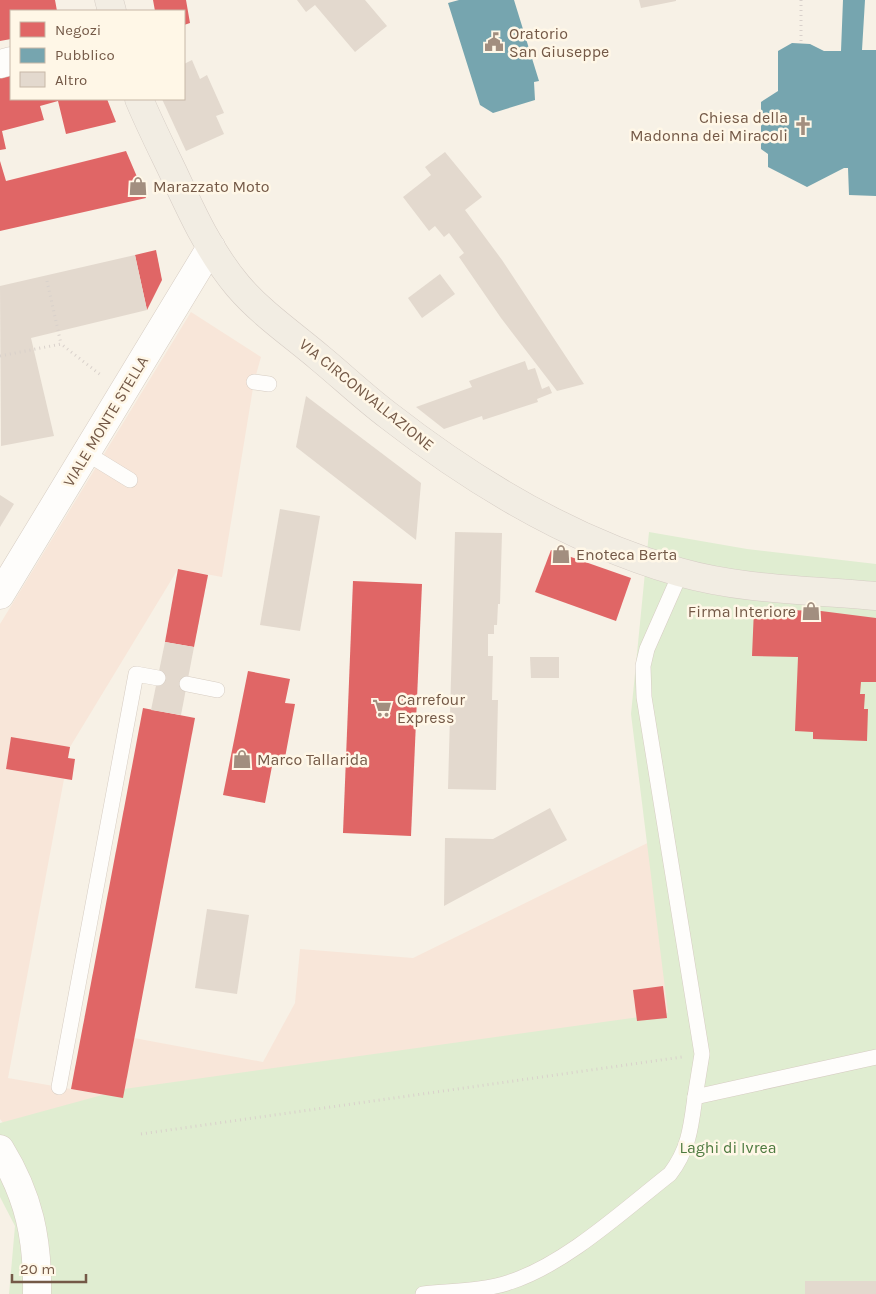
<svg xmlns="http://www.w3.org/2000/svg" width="876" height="1294" font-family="Karla,sans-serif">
  <rect width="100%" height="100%" fill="#f7f1e6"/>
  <path fill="#f8e6d9" d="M191,312l70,45 -7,25 -32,195 -44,-8 -108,178 -59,-9 -5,31 58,10 -56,299 114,20 12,-60 129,24 32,-59 5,-54 113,9 267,-131 196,218 -872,79 -4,-5v-495z"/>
  <path fill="#e0edd1" d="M649,532l98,17 129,15v730h-867l6,-68 -15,-29v-74l124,-34 544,-76 -37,-299z"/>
  <g fill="#e06666">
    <path d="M0,0h55l2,11h-46v28l-11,2z"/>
    <path d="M153,0h33l4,23 -6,2v-14h-29z"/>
    <path d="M11,75v24h96l9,23 -50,12 -8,-33 -18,5 4,14 -42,11 4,18 -6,1v-73z"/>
    <path d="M126,151l20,47 -146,33v-70l6,20z"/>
    <path d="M156,250l6,30 -15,30 -12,-55z"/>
    <path d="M551,550l80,28 -15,43 -81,-29z"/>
    <path d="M178,569l30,6 -14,72 -29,-5z"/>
    <path d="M353,581l69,3 -11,252 -68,-3z"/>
    <path d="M754,609l67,2 55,7v64h-15l-1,12h5l-1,15h4l-1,32 -54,-2v-7l-18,-1 3,-74 -46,-1z"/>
    <path d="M248,671l42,8 -5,24 10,1 -11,59 -11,-2 -8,42 -42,-8z"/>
    <path d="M143,708l52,10 -72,380 -52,-9z"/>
    <path d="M11,737l59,10 -2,11 7,1 -3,21 -66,-11z"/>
    <path d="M663,986l4,32 -30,3 -4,-31z"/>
  </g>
  <g fill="#76a5af">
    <path d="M459,0h55l25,81 -5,1 1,18 -42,13 -13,-8 -32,-102z"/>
    <path d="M843,0h22l-3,50h14v146l-27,-1 -1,-27h-4l-37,19 -39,-20v-13l-7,-5v-47l17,-11v-40l14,-8 18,1 14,7h17z"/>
  </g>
  <g fill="#e3d9ce">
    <path d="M297,0h68l22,26 -32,26 -40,-47 -9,7z"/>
    <path d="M639,0h37v1l-35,7z"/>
    <path d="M192,60l8,19 7,-4 17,38 -8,3 8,18 -38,17 -24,-52h22v-35z"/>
    <path d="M445,152l37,45 -17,13 37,50 82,124 -27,7 -56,-73 -42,-61 5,-4 -15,-20 -5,4 -9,-11 -6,5 -26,-34 28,-22 -6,-8z"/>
    <path d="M135,255l12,55 -116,28 23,98 -53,10 -1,-160z"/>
    <path d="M440,274l15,20 -33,24 -14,-20z"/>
    <path d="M525,361l3,9 7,-2 7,21 7,-3 3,7 -15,6 1,3 -55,18 -1,-4 -38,13 -28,-22 56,-20 -3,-6z"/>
    <path d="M306,396l115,87 -5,57 -120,-93z"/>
    <path d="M0,495l14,9 -14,23z"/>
    <path d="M280,509l40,7 -20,115 -40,-6z"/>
    <path d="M455,532l47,1 -2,71h-2l-1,21h-3v9h-6v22h5l-1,44h6l-2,90 -48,-1z"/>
    <path d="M165,642l29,5 -13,68 -30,-5z"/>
    <path d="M530,657h29v21h-28z"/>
    <path d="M550,808l17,32 -123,66 1,-68 48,1z"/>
    <path d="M207,909l42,6 -12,79 -42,-6z"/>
    <rect x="805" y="1281" width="71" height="13"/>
  </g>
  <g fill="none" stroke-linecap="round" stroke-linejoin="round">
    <g stroke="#d6ccc2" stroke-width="16">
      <g id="lane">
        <path d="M254,382l15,2"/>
        <path d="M86,453l44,27"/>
        <path d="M681,572l-34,77 -4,17 1,31 58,357 -7,43"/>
        <path d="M187,684l30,6"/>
        <path d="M59,1087l77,-413 22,4"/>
        <path d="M423,1294c27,-3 61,-3 87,-12 56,-18 114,-72 160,-108 19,-25 21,-47 25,-77l181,-40"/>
      </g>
    </g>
    <g stroke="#d6ccc2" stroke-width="29">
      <path id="street" d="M0,64l11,-3"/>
    </g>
    <g stroke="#d7cdc3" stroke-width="29">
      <g id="secondary">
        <path d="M0,595l211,-348"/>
        <path d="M0,1149c29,47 38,90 37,145"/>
      </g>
    </g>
    <g stroke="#d5ccc4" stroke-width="29">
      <g id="primary">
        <path d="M109,0l3,11"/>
        <path d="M139,99c10,24 22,48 34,73 18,39 37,81 65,114 24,28 55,49 82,72 23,19 45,40 69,58 86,67 185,126 290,156 63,18 132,18 197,24"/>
      </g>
    </g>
    <g stroke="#d9d1cb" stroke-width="3" stroke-dasharray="1 4" stroke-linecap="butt">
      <path d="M801,0v44"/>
      <path d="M47,281l14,63"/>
      <path d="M0,356l61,-12 41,32"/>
      <path d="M141,1134l541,-77"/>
    </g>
    <use href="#lane" stroke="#fefdfb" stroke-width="15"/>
    <use href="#street" stroke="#fefdfb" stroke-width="28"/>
    <use href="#secondary" stroke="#fefdfb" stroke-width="28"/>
    <use href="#primary" stroke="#f2ede3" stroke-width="28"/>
  </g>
  <defs>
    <g id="civic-bare" transform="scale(1.5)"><path d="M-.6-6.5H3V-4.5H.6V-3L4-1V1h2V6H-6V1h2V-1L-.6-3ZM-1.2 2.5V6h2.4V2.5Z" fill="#a28e7f" stroke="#fff7e7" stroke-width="2.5" paint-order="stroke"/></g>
    <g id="church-bare" transform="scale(1.5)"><path d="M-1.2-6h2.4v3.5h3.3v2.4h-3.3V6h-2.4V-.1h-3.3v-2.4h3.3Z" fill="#a28e7f" stroke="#fff7e7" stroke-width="2.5" paint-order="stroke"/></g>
    <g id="shop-bare" transform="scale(1.5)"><path d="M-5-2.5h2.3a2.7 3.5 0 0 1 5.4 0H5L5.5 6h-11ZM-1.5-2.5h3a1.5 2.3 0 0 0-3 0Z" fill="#a28e7f" stroke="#fff7e7" stroke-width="2.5" paint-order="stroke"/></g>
    <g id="supermarket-bare" transform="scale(1.5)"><path d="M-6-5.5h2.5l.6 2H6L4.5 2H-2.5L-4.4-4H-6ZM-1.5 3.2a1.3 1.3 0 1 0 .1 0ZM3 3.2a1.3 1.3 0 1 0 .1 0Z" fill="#a28e7f" stroke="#fff7e7" stroke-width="2.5" paint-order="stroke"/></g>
  </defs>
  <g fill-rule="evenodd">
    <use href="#civic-bare" x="494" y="42"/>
    <use href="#church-bare" x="803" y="126"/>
    <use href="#shop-bare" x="138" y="186"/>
    <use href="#shop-bare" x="561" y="554"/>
    <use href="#shop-bare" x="811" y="611"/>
    <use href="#supermarket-bare" x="382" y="708"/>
    <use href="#shop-bare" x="242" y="759"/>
  </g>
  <g text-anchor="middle" stroke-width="5" stroke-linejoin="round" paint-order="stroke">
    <g font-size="16" fill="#745947" stroke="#fff7e7" text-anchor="start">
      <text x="509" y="39">Oratorio<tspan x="509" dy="18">San Giuseppe</tspan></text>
      <text x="788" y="123" text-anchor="end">Chiesa della<tspan x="788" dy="18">Madonna dei Miracoli</tspan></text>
      <text x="153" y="192">Marazzato Moto</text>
      <text x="576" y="560">Enoteca Berta</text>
      <text x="796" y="617" text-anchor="end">Firma Interiore</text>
      <text x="397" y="705">Carrefour<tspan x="397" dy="18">Express</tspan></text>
      <text x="257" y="765">Marco Tallarida</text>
    </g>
    <g font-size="16" fill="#745947" stroke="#fff7e7">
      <text transform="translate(367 394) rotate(39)" y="6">VIA CIRCONVALLAZIONE</text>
      <text transform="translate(105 421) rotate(-59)" y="6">VIALE MONTE STELLA</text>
    </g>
    <g font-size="16" fill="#4d7a3f" stroke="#fff7e7">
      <text x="728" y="1153">Laghi di Ivrea</text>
    </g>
  </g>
  <rect x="10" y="10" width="175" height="90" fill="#fff7e7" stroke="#c7b8a7"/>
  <rect x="20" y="22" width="25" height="15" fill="#e06666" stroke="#c7b8a7"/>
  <text x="55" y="35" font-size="15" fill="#745947">Negozi</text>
  <rect x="20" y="48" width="25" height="15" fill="#76a5af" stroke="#c7b8a7"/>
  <text x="55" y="60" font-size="15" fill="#745947">Pubblico</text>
  <rect x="20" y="72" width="25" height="15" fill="#e3d9ce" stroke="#c7b8a7"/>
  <text x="55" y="85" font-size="15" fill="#745947">Altro</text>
  <path d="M12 1274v8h74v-8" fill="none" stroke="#745947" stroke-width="2.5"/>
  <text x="20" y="1274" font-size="15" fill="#745947" stroke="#fff7e7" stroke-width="4" paint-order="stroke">20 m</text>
</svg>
